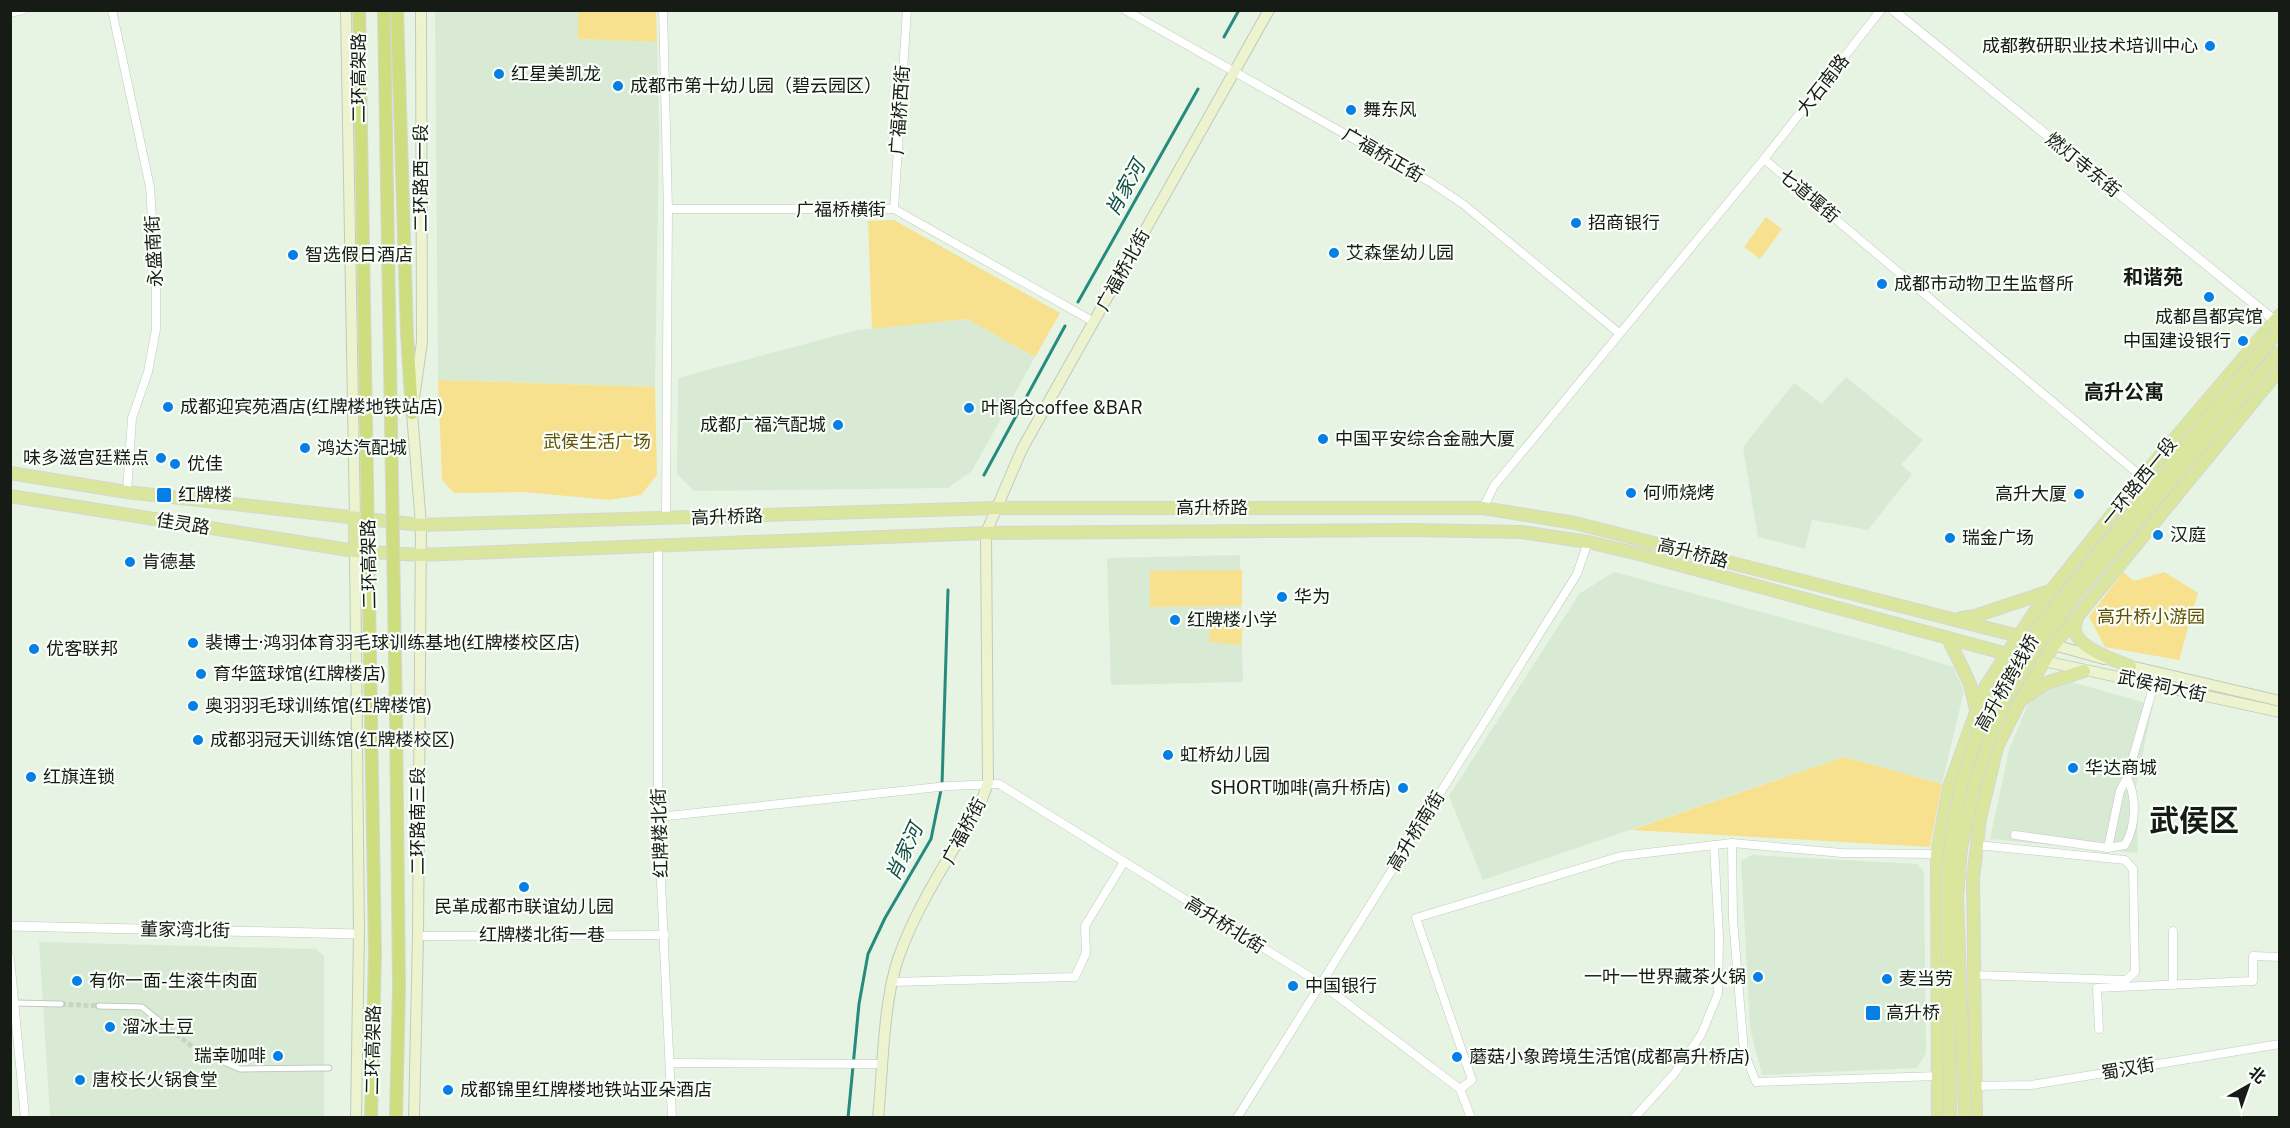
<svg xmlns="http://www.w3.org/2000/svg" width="2290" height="1128" font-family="'Public Sans','Noto Sans SC',sans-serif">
  <rect width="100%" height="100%" fill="#e7f4e4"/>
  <g fill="#d8ead4">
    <path d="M435,11h143v28l79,3 2,90 -4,255 -217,-7z"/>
    <path d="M967,319l68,38 -63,114 -24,17 -254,3 -17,-17 1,-96 179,-48z"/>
    <path d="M1846,377l77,63 -22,25 11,9 -44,56 -56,-10 -7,29 -47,-12 -15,-90 51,-64 28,21z"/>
    <path d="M1240,555l3,127 -132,3 -4,-127z"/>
    <path d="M1614,572l265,72 74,23 11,24 -22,93 -98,-27 -361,123 -34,-84 130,-202z"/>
    <path d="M2064,680l89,25 -17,81 2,67 -148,-14 19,-89 21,-51z"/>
    <path d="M1752,855l166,9 6,8 2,181 -9,15 -155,7 -12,-47 -9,-167z"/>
    <path d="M39,942l277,7 8,7v161h-274z"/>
  </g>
  <g fill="#f7e18e">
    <path d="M578,11h78l1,31 -79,-3z"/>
    <path d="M1766,217l16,12 -22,30 -16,-12z"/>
    <path d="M894,220l166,93 -25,44 -68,-38 -95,10 -4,-108z"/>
    <path d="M438,380l217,7 2,88 -16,20 -32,5 -85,-8 -70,1 -12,-13z"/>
    <path d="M1242,570v36l-92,1v-36z"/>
    <path d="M2123,572l11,9 30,-9 34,21 -19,67 -74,-13 -16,-30z"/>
    <path d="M1211,621l32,3 -2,21 -32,-3z"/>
    <path d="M1844,757l98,27 -12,63 -299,-17z"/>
  </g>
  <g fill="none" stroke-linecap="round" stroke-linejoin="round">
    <g stroke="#268a7f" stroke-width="3">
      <path d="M1224,37l15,-27"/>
      <path d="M1078,302l120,-213"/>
      <path d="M984,475l81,-149"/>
      <path d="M848,1118l11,-114 9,-50 17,-36 46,-79 11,-54 6,-195"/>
    </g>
    <g stroke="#c8d3c5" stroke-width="5" stroke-dasharray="5 2.5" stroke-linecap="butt">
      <path d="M61,1004l38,2"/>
      <path d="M164,1025l33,25"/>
    </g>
    <g stroke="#bfcbbc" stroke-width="7">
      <g id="pedestrian">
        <path d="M16,1003l45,1"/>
        <path d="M99,1006l43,1 22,18"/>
        <path d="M197,1050l43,19 89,-1"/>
      </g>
    </g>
    <g stroke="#bfcbbc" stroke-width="9">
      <g id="minor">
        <path d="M112,10l38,177 6,94v48l-8,43 -16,46 -5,74"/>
        <path d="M663,10l5,199 -2,310"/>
        <path d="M1125,10l305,172 33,22 156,129"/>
        <path d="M10,13l13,-3"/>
        <path d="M1764,159l117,-149"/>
        <path d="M668,209h226l200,113"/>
        <path d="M894,209l13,-199"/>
        <path d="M1483,508l11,-22 270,-327 378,318"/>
        <path d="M658,547v270l14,301"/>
        <path d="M658,817l290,-31 51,-2 321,199 140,106 11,29"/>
        <path d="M2015,835l93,13 17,-3c11,-19 12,-48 2,-67l27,-94"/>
        <path d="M1732,843l1,76 11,133 12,30 182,-6"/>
        <path d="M2108,848l12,-57 7,-13"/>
        <path d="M418,936l247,-1"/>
        <path d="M10,958l15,160"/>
        <path d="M1973,975l153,5 9,-8 -2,-103 -8,-9 -148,-15"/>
        <path d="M892,982l183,-5 11,-24 -1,-27 39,-64"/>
        <path d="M2173,985v-54"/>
        <path d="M2099,1029l-2,-41 156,-7v-25l27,1"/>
        <path d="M671,1063l212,1"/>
        <path d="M1975,1086l56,-1 249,-41"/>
        <path d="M1460,1089l12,-9 -56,-162 205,-62 111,-13 110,10 95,1"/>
        <path d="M1237,1118l340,-544 11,-32"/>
        <path d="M1634,1118l40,-44 27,-39 17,-41 1,-57 -5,-92"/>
      </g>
    </g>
    <g stroke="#bfcbbc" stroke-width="10">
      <g id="tertiary">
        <path d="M1893,10l381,310"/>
        <path d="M10,926l349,8"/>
      </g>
    </g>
    <g stroke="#bfcbbc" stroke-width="12">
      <g id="secondary">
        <path d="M346,10l9,508"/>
        <path d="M355,551l4,383 -3,184"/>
        <path d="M2054,645l50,14"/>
        <path d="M2044,661l236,51"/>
        <path d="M2122,664l158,37"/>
        <path d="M414,1118l4,-182 3,-411 -9,-112 10,-71 -1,-332"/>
        <path d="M878,1118c5,-49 5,-114 20,-159 18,-53 54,-106 82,-154l8,-22 -2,-250 36,-84 247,-439"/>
      </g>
    </g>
    <g stroke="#d5d6d5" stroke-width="14">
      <g id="primary">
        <path d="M10,473l117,19 294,33 575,-17h487l92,15 479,122"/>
        <path d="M10,496l345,55 64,4 567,-22 425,-3 110,2 67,10 55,13 364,99 37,7"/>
        <path d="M355,518v33"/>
        <path d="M2077,616c0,4 -3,10 -2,14 2,18 41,31 55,36"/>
        <path d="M1961,618l14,-2 75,-25"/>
        <path d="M1948,638l22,46 6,26"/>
        <path d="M2024,698l22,-15 38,-12"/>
        <path d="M1938,1118l-1,-264 12,-67 36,-100 53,-80 104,-130 138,-162"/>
        <path d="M1976,1118l-3,-239 7,-60 17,-72 22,-44 35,-58 226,-276"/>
      </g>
    </g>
    <g stroke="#d5d6d5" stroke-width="14">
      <path id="trunk" d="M397,10l10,324 5,79"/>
    </g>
    <use href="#pedestrian" stroke="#fff" stroke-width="5"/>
    <use href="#minor" stroke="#fff" stroke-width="8"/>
    <use href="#tertiary" stroke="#fff" stroke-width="9"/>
    <use href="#secondary" stroke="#edf3ce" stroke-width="10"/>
    <use href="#primary" stroke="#dae69e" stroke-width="12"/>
    <use href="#trunk" stroke="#cede7e" stroke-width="12"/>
    <g stroke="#d5d6d5" stroke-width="14" stroke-linecap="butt">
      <g id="primary-bridge">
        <path d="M1950,1118l-3,-238c4,-48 12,-100 30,-144 13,-33 32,-63 50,-94l253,-313"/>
        <path d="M1965,1118l-8,-221 4,-49 14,-65 14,-43 19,-45 30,-50 38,-50 204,-244"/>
      </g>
    </g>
    <g stroke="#d5d6d5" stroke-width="14" stroke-linecap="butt">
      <g id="trunk-bridge">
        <path d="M359,10l16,944 -4,164"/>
        <path d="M384,10l12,709 3,268 -3,131"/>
      </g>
    </g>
    <use href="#primary-bridge" stroke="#dae69e" stroke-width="12"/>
    <use href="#trunk-bridge" stroke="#cede7e" stroke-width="12"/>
  </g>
  <g fill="#057fe5" stroke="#f9fff8" stroke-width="2">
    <circle cx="2210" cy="46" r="6"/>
    <circle cx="499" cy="74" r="6"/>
    <circle cx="618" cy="86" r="6"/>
    <circle cx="1351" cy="110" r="6"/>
    <circle cx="1576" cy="223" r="6"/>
    <circle cx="1334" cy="253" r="6"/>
    <circle cx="293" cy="255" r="6"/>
    <circle cx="1882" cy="284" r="6"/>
    <circle cx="2209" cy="297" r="6"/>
    <circle cx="2243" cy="341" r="6"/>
    <circle cx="168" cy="407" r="6"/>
    <circle cx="969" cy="408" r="6"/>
    <circle cx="838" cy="425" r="6"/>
    <circle cx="1323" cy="439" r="6"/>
    <circle cx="305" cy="448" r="6"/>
    <circle cx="161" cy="458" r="6"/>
    <circle cx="175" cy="464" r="6"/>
    <circle cx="1631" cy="493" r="6"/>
    <circle cx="2079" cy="494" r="6"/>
    <rect x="156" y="487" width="16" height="16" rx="3"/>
    <circle cx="2158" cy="535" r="6"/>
    <circle cx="1950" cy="538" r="6"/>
    <circle cx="130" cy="562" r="6"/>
    <circle cx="1282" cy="597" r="6"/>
    <circle cx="1175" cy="620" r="6"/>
    <circle cx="193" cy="643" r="6"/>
    <circle cx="34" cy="649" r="6"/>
    <circle cx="201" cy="674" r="6"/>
    <circle cx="193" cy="706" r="6"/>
    <circle cx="198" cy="740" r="6"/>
    <circle cx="1168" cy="755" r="6"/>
    <circle cx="2073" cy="768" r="6"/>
    <circle cx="31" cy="777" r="6"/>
    <circle cx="1403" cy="788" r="6"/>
    <circle cx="524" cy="887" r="6"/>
    <circle cx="1758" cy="977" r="6"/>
    <circle cx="1887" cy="979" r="6"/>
    <circle cx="77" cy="981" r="6"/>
    <circle cx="1293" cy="986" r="6"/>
    <rect x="1865" y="1005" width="16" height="16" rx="3"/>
    <circle cx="110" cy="1027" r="6"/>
    <circle cx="278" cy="1056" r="6"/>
    <circle cx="1457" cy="1057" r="6"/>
    <circle cx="80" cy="1080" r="6"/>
    <circle cx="448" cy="1090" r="6"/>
  </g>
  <g text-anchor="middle" stroke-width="4.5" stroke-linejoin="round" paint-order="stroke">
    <g font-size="18" fill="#161b15" stroke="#f9fff8" text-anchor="start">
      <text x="2198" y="52" text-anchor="end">成都教研职业技术培训中心</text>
      <text x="511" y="80">红星美凯龙</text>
      <text x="630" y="92">成都市第十幼儿园（碧云园区）</text>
      <text x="1363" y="116">舞东风</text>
      <text x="1588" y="229">招商银行</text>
      <text x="1346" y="259">艾森堡幼儿园</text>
      <text x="305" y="261">智选假日酒店</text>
      <text x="1894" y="290">成都市动物卫生监督所</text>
      <text x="2209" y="323" text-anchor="middle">成都昌都宾馆</text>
      <text x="2231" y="347" text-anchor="end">中国建设银行</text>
      <text x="180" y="413">成都迎宾苑酒店(红牌楼地铁站店)</text>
      <text x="981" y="414">叶阁仓coffee &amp;BAR</text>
      <text x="826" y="431" text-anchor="end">成都广福汽配城</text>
      <text x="1335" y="445">中国平安综合金融大厦</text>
      <text x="317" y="454">鸿达汽配城</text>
      <text x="149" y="464" text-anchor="end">味多滋宫廷糕点</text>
      <text x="187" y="470">优佳</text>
      <text x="1643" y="499">何师烧烤</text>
      <text x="2067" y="500" text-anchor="end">高升大厦</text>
      <text x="178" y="501">红牌楼</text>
      <text x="2170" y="541">汉庭</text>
      <text x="1962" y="544">瑞金广场</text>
      <text x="142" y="568">肯德基</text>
      <text x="1294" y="603">华为</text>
      <text x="1187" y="626">红牌楼小学</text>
      <text x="205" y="649">裴博士·鸿羽体育羽毛球训练基地(红牌楼校区店)</text>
      <text x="46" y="655">优客联邦</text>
      <text x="213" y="680">育华篮球馆(红牌楼店)</text>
      <text x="205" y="712">奥羽羽毛球训练馆(红牌楼馆)</text>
      <text x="210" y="746">成都羽冠天训练馆(红牌楼校区)</text>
      <text x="1180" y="761">虹桥幼儿园</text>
      <text x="2085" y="774">华达商城</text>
      <text x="43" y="783">红旗连锁</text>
      <text x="1391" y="794" text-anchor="end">SHORT咖啡(高升桥店)</text>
      <text x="524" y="913" text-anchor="middle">民革成都市联谊幼儿园</text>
      <text x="1746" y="983" text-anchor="end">一叶一世界藏茶火锅</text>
      <text x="1899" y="985">麦当劳</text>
      <text x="89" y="987">有你一面-生滚牛肉面</text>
      <text x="1305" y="992">中国银行</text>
      <text x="1886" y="1019">高升桥</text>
      <text x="122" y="1033">溜冰土豆</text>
      <text x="266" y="1062" text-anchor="end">瑞幸咖啡</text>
      <text x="1469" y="1063">蘑菇小象跨境生活馆(成都高升桥店)</text>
      <text x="92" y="1086">唐校长火锅食堂</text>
      <text x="460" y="1096">成都锦里红牌楼地铁站亚朵酒店</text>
    </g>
    <g font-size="18" fill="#161b15" stroke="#f9fff8">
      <text transform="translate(359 78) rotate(-90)" y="6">二环高架路</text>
      <text transform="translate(1823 85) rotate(-52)" y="6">大石南路</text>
      <text transform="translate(900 110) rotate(-86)" y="6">广福桥西街</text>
      <text transform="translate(1383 155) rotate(30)" y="6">广福桥正街</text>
      <text transform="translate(2083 165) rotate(39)" y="6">燃灯寺东街</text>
      <text transform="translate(421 178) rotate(-90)" y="6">二环路西一段</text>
      <text transform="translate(1809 196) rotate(40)" y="6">七道堰街</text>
      <text x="841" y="216">广福桥横街</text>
      <text transform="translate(154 251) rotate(-93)" y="6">永盛南街</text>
      <text transform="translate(1123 270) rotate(-61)" y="6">广福桥北街</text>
      <text transform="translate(2139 482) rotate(-51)" y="6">一环路西一段</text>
      <text x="1212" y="514">高升桥路</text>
      <text transform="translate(727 517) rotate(-2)" y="6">高升桥路</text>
      <text transform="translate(183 524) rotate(9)" y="6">佳灵路</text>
      <text transform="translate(1693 553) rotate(14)" y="6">高升桥路</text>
      <text transform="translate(369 564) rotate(-91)" y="6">二环高架路</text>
      <text transform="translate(2007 683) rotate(-60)" y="6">高升桥跨线桥</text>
      <text transform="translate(2162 686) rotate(12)" y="6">武侯祠大街</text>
      <text transform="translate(418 821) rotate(-90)" y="6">二环路南三段</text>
      <text transform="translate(964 831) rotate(-62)" y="6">广福桥街</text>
      <text transform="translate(1416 831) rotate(-58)" y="6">高升桥南街</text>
      <text transform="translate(660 833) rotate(-92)" y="6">红牌楼北街</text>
      <text transform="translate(1225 925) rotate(32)" y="6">高升桥北街</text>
      <text transform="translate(185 930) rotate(1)" y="6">董家湾北街</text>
      <text x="542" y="941">红牌楼北街一巷</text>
      <text transform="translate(373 1050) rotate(-89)" y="6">二环高架路</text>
      <text transform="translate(2128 1069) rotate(-10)" y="6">蜀汉街</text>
    </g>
    <g font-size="18" fill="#615004" stroke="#f9fff8">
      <text x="597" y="448">武侯生活广场</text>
      <text x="2151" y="623">高升桥小游园</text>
    </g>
    <g font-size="20" font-style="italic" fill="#144d47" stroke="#f9fff8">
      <text transform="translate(1125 188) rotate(-61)" y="7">肖家河</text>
      <text transform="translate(904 852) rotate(-65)" y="7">肖家河</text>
    </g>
    <g font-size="20" font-weight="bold" fill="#161b15" stroke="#f9fff8">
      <text x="2153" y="284">和谐苑</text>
      <text x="2124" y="399">高升公寓</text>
    </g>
    <g font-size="30" font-weight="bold" fill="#161b15" stroke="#f9fff8">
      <text x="2194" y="831">武侯区</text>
    </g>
  </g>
  <rect width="2290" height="1128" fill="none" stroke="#161b15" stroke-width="24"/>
  <g transform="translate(2248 1086) rotate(40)" stroke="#f9fff8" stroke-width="4.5" paint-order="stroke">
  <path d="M0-4.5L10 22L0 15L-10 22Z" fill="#161b15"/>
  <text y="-9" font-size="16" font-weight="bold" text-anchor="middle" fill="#161b15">北</text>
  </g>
</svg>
